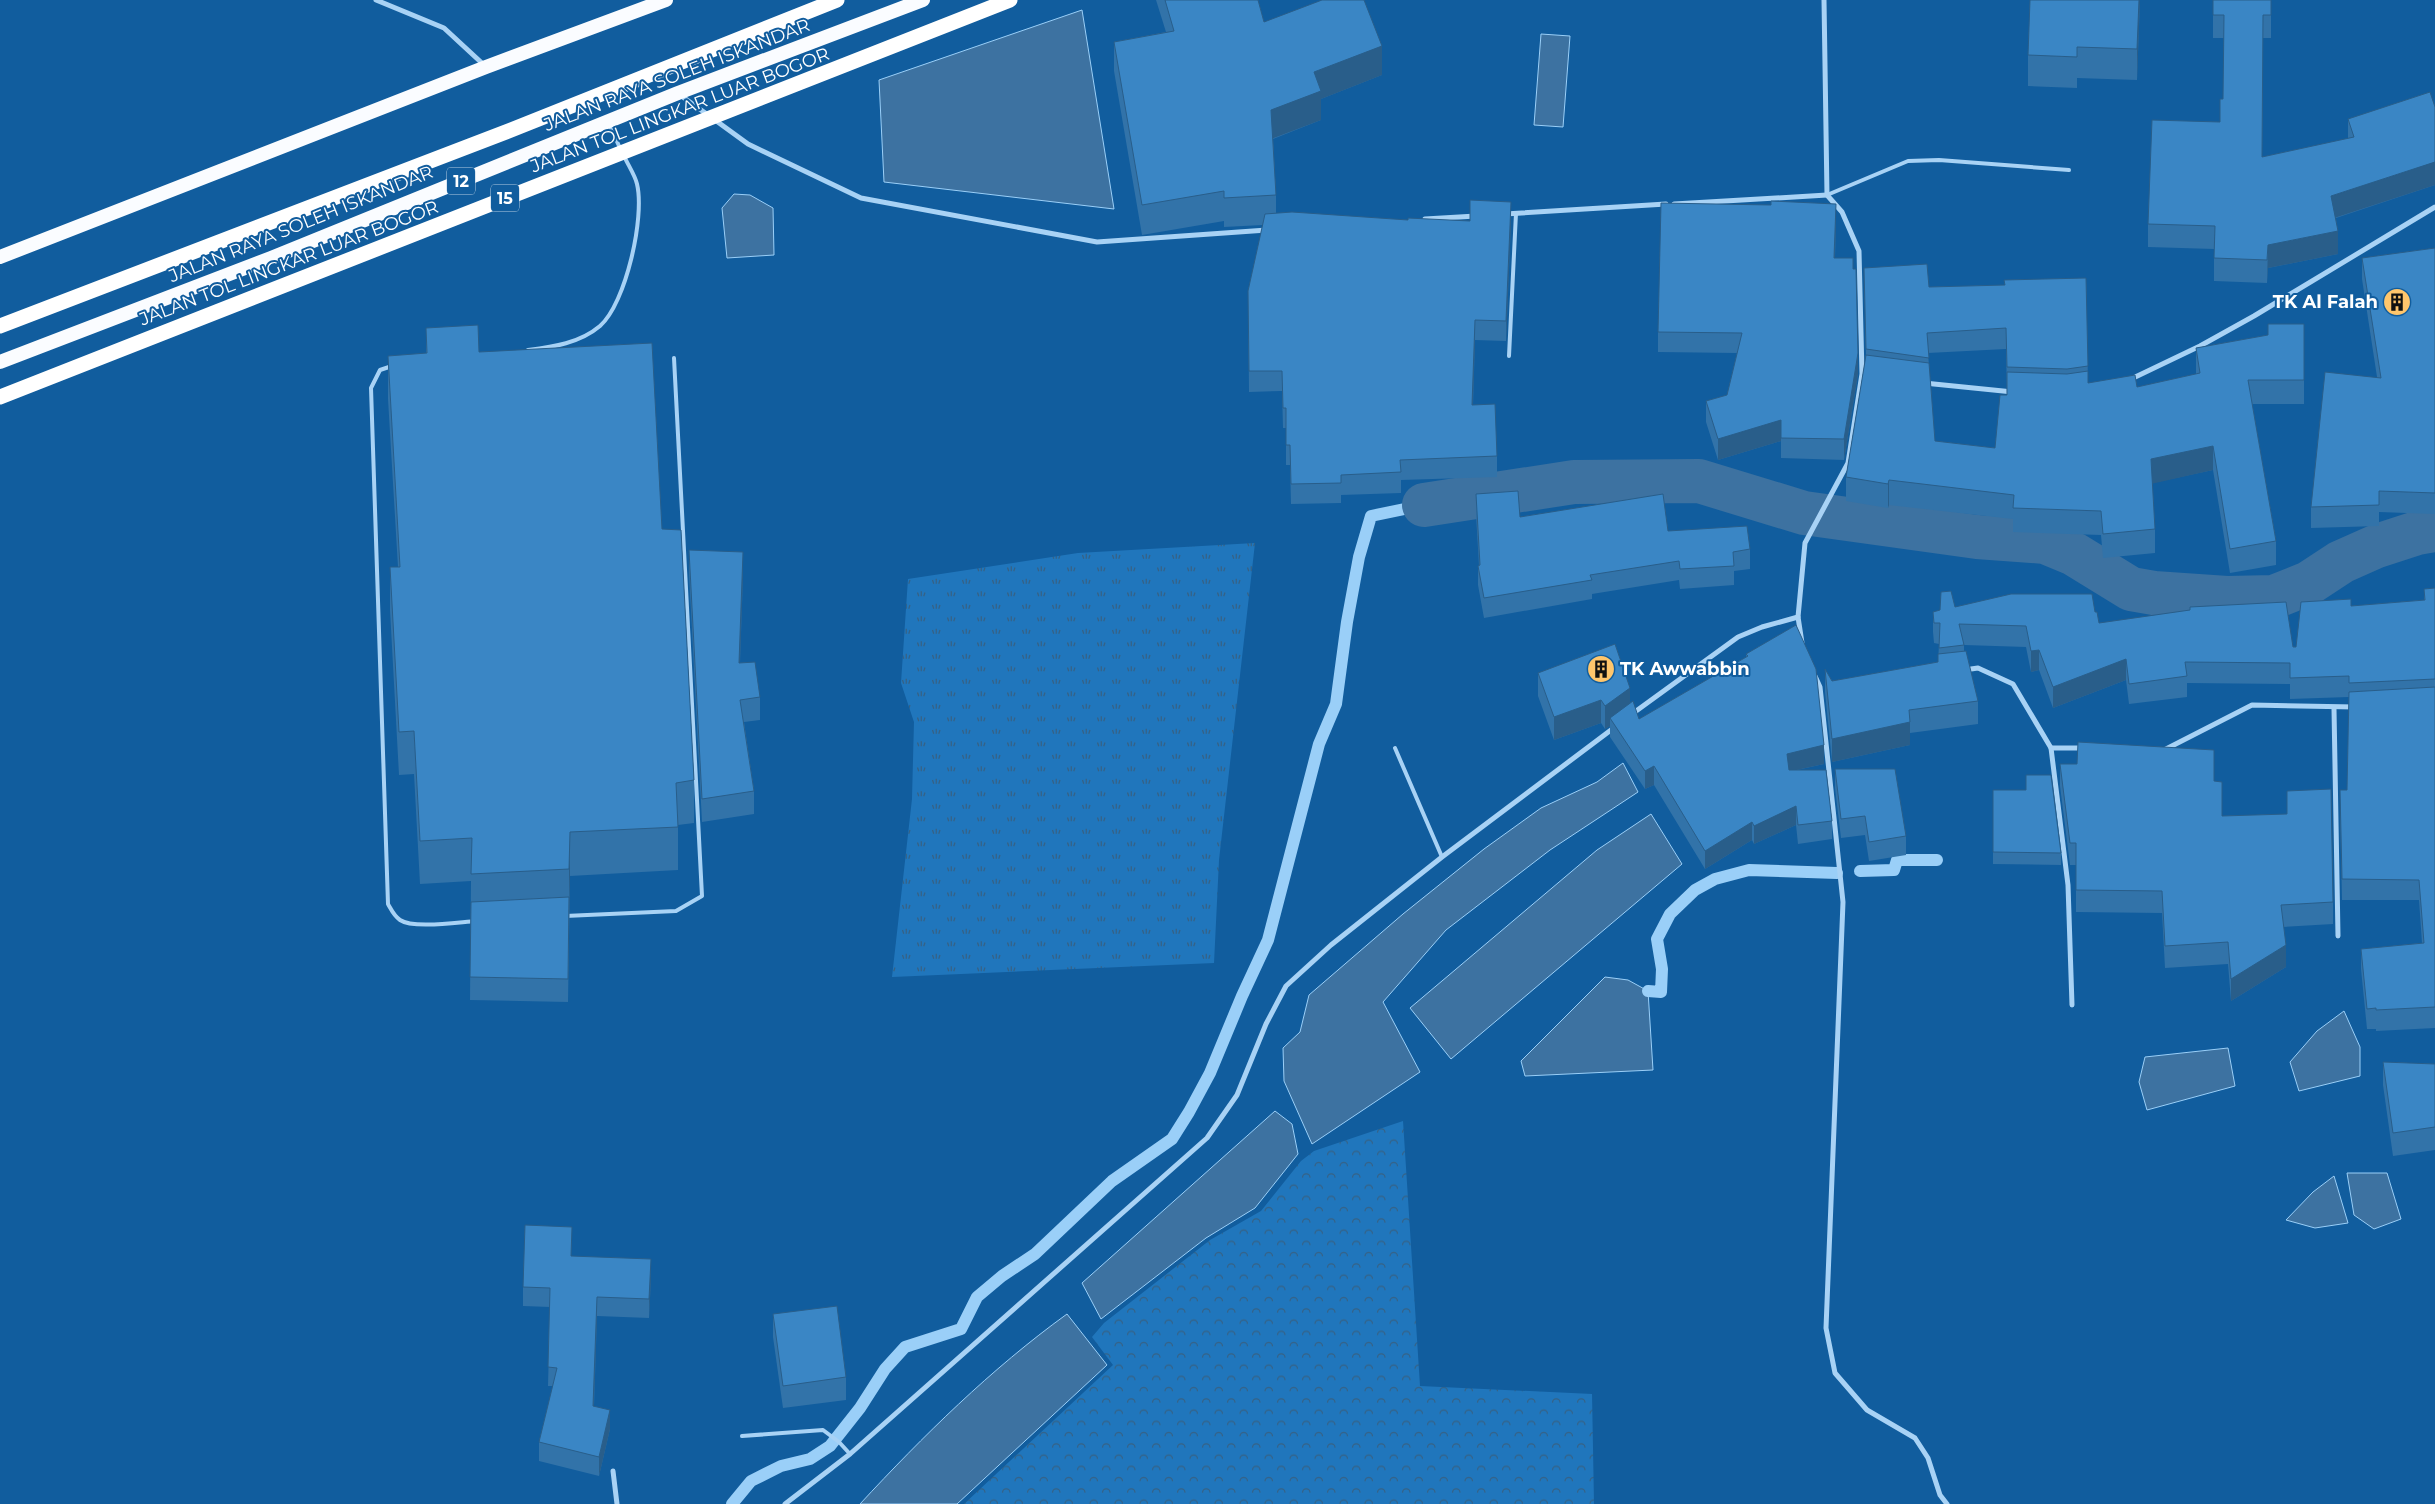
<svg xmlns="http://www.w3.org/2000/svg" width="2435" height="1504" font-family="Montserrat,sans-serif">
  <defs>
    <pattern id="grass-tufts" width="24" height="20" patternUnits="userSpaceOnUse" patternTransform="scale(1.25)"><rect width="24" height="20" fill="#2076bc"/><path d="M3 7l-1-3M5 7V3M7 7l1-3M15 17l-1-3M17 17v-4M19 17l1-3" fill="none" stroke="#366184"/></pattern>
    <pattern id="forest-crowns" width="20" height="18" patternUnits="userSpaceOnUse" patternTransform="scale(1.25)"><rect width="20" height="18" fill="#2076bc"/><path d="M2 6a3 3 0 1 1 6 0M12 15a3 3 0 1 1 6 0" fill="none" stroke="#366184"/></pattern>
  </defs>
  <rect width="100%" height="100%" fill="#115d9e"/>
  <path fill="url(#grass-tufts)" d="M1255,543l-36,317 -5,103 -322,14 20,-178 2,-77 -13,-39 7,-104 170,-26z"/>
  <path fill="url(#forest-crowns)" d="M1403,1121l17,265 172,8 2,110h-630l149,-139 -21,-28 12,-14 106,-83 51,-29 40,-50 13,-10z"/>
  <g fill="#3d72a1" stroke="#9acff8">
    <path d="M1082,10l32,199 -230,-27 -5,-102z"/>
    <path d="M1541,34l29,2 -7,91 -29,-2z"/>
    <path d="M734,194l16,1 23,13 1,47 -47,3 -5,-50z"/>
    <path d="M1623,763l15,29 -88,58 -104,80 -63,72 37,70 -108,72 -28,-63 -1,-33 17,-16 9,-37 94,-81 81,-65 57,-41 56,-26z"/>
    <path d="M1651,814l31,50 -231,195 -41,-51 187,-158z"/>
    <path d="M1605,977l23,3 20,11 5,79 -128,6 -4,-15z"/>
    <path d="M2344,1011l16,36v29l-61,15 -9,-29 27,-31z"/>
    <path d="M2228,1048l7,38 -88,24 -8,-28 6,-25z"/>
    <path d="M1275,1111l17,13 6,30 -43,54 -49,30 -105,81 -19,-36z"/>
    <path d="M2347,1173h40l14,46 -27,10 -20,-14z"/>
    <path d="M2334,1176l14,47 -33,5 -29,-8 27,-28z"/>
    <path d="M1067,1314l40,51 -150,139h-97c63,-68 131,-135 207,-190z"/>
  </g>
  <g fill="none" stroke-linecap="round" stroke-linejoin="round">
    <g stroke="#9acff8" stroke-width="12">
      <path d="M1860,871l34,-1 3,-10h40"/>
      <path d="M1648,991l13,1 1,-23 -5,-30 13,-25 25,-24 20,-11 34,-9 88,3"/>
      <path d="M732,1504l19,-23 30,-15 29,-7 20,-13 30,-38 25,-39 20,-22 56,-18 16,-32 25,-21 33,-22 77,-73 60,-42 17,-27 21,-39 32,-77 26,-56 51,-196 17,-40 11,-82 12,-65 12,-41 53,-11"/>
    </g>
    <path stroke="#3d72a1" stroke-width="44" d="M1424,505l150,-23 125,-1 105,32 173,24 68,5 29,12 57,35 23,4 73,5 47,-1 35,-14 32,-21 36,-16 40,-13 18,-3"/>
    <g stroke="#a8d2f5" stroke-width="4">
      <path d="M609,125l12,25"/>
      <path d="M1827,195l81,-34 31,-1 130,10"/>
      <path d="M528,350c25,-3 52,-7 72,-24 26,-23 45,-109 37,-142 -2,-9 -9,-19 -13,-28"/>
      <path d="M1509,356l7,-143"/>
      <path d="M392,366l-12,4 -9,18 17,516c4,7 6,12 12,16 13,9 59,2 76,1"/>
      <path d="M1395,748l47,109"/>
      <path d="M565,916l111,-5 26,-15 -28,-538"/>
      <path d="M742,1436l81,-6 16,12 11,12"/>
    </g>
    <g stroke="#a8d2f5" stroke-width="5">
      <path d="M376,0l68,28 40,37"/>
      <path d="M680,95l28,20"/>
      <path d="M715,120l33,24 113,54 236,44 170,-12"/>
      <path d="M1674,204l153,-9"/>
      <path d="M1505,214l161,-10"/>
      <path d="M1425,219l51,-3"/>
      <path d="M2129,380l71,-34 54,-30 181,-109"/>
      <path d="M1924,383l89,9"/>
      <path d="M1802,643l-4,-26 7,-74 43,-80 14,-89 -3,-123 -17,-39 -15,-17 -3,-195"/>
      <path d="M1964,670l14,-2 35,16 38,64 17,137 4,120"/>
      <path d="M1815,676l5,11 23,215 -17,426 9,45 32,37 48,28 13,20 12,37 7,9"/>
      <path d="M2334,709l4,227"/>
      <path d="M1632,714l106,-77 24,-10 36,-10"/>
      <path d="M2051,748h32"/>
      <path d="M2164,750l88,-45 103,2"/>
      <path d="M613,1471l4,33"/>
      <path d="M785,1504l65,-50 357,-316 30,-43 29,-71 20,-38 45,-41 111,-88 173,-130"/>
    </g>
    <g stroke="#fafcff" stroke-width="14">
      <path d="M0,257l486,-190 180,-67"/>
      <path d="M0,362l271,-104 407,-165 245,-93"/>
    </g>
    <path stroke="#fff" stroke-width="15" d="M0,326l511,-196 326,-130"/>
    <path stroke="#fff" stroke-width="15" d="M0,397l1010,-397"/>
  </g>
  <g fill="#3273a9" fill-rule="evenodd">
    <path d="M1156,0h102l6,22 118,53 -61,24v21l-48,19 3,56v18l132,7 103,2 -5,119 -31,-1 -2,65 24,51v21l-96,3v13l-60,2v8l-50,1 -1,-39h-4v-37h-3l-1,-37 -33,1 -1,-101 15,-66 -39,2v-6l-82,14 -28,-164v-29l52,-10z"/>
    <path d="M2140,0l-3,80 -60,-2v10l-49,-2v-31z"/>
    <path d="M2213,0h58v38h-8l-1,119 86,-18v-20l87,66 -99,33 2,36 -70,14 -1,15 -53,-2v-32l-66,-2v-23l72,-102 3,-23 1,-61h-11z"/>
    <path d="M1836,224l-1,34 18,11 5,105 -14,86 -63,-2v-17l-63,19 -12,-38v-21l21,-6 10,-42 -79,-1v-20z"/>
    <path d="M2435,248v266l-56,-2v14l-68,2v-21l66,-130 -15,-98v-21z"/>
    <path d="M1864,268l65,19 75,-2 82,-7 2,105 49,4 59,-13v-26l72,-13 36,-11v80h-52l24,137v24l-46,8 -17,-103 -61,13 3,46v24l-52,5 -2,-23 -88,-3v-13l-124,-14 -1,3 -42,-7v-24l20,-122zM2006,349l1,46 -12,53 -60,-7 -7,-88z"/>
    <path d="M426,328l53,24 183,177 32,251v43l-16,2v45l-108,6 -2,126 -98,-2 1,-119 -51,3 -6,-110 -15,1 -9,-165v-43h8l-10,-168v-43l38,-2z"/>
    <path d="M1476,494l44,23 148,14 82,18v20l-16,2v14l-54,4 -1,-9 -87,14v5l-108,19 -6,-33v-19h1l-3,-52z"/>
    <path d="M689,550l54,25 -3,88 20,34v23l-16,2 10,69v23l-52,8 -13,-249z"/>
    <path d="M2435,588v440l-59,3v-2h-9l-6,-60v-20l61,-6 -3,-43h-77l-2,-89 7,-21 2,-93 -59,2v-15l-103,-1v14l-58,7 -3,-24 -73,28 -14,-38 -8,2 -5,-25 -62,-2v6l14,50v23l-68,9v12l-78,17 -7,-70v-23l7,12 106,-19 1,-18 -5,-1 -1,-11v-20l22,-5 140,5 4,11 197,24 55,-41 73,-6v-11z"/>
    <path d="M1746,654l78,110 -27,6 35,51v18l-34,5 -2,-19 -42,19 -2,-4 -47,29 -51,-84 -9,4 -35,-52v-11l-5,3 -4,-6 -47,17 -16,-44v-23l92,30 9,16 107,-62z"/>
    <path d="M2060,764l154,17 8,35 65,-2v-23l46,111v22l-50,3 3,40 -55,34 -3,-37 -63,4 -3,-55 -86,-1v-47h-6l-10,-79z"/>
    <path d="M1835,769l71,67v19l-37,6 -4,-26 -24,3 -6,-50z"/>
    <path d="M1993,790l68,63v12l-68,-1z"/>
    <path d="M2383,1062l52,2v86l-42,6 -10,-71z"/>
    <path d="M572,1256l79,22 -2,40 -52,-2 -3,90 16,23 -11,47 -60,-15v-19l14,-56h-5l2,-79 -27,-1v-19z"/>
    <path d="M773,1314l73,63v23l-63,8 -10,-71z"/>
  </g>
  <g fill="#295e8a">
    <path d="M2139,0h1l-3,80v-31z"/>
    <path d="M1382,46v29l-61,24v21l-50,19v-29l43,-38z"/>
    <path d="M2435,162v23l-104,34v-23z"/>
    <path d="M1511,202v20l-5,119v-20z"/>
    <path d="M1836,204v20l-2,54v-20z"/>
    <path d="M2338,231v23l-70,14 -1,15 1,-38z"/>
    <path d="M1475,320v20l-3,86v-21z"/>
    <path d="M1858,353v21l-14,86v-21z"/>
    <path d="M1781,420v21l-63,19v-21z"/>
    <path d="M2213,446v24l-62,14v-25z"/>
    <path d="M1889,480v25l-1,3v-24z"/>
    <path d="M743,552v23l-4,111v-23z"/>
    <path d="M2039,650v20l-8,2v-21z"/>
    <path d="M2126,659v21l-73,28v-21z"/>
    <path d="M1630,688v23l-20,7v8l-5,3v-23z"/>
    <path d="M1601,700v23l-47,17v-23z"/>
    <path d="M1910,722v23l-78,17v-23z"/>
    <path d="M1824,745v19l-37,8v-18z"/>
    <path d="M1654,766v19l-9,4v-18z"/>
    <path d="M1796,806v19l-42,19v-18z"/>
    <path d="M1752,822v18l-47,29v-18z"/>
    <path d="M570,832v44l-1,37v-44z"/>
    <path d="M2286,945v22l-55,34v-22z"/>
    <path d="M651,1259v19l-2,40v-19z"/>
    <path d="M597,1297v19l-4,109v-19z"/>
    <path d="M610,1410v19l-11,47v-19z"/>
  </g>
  <g fill="#3a86c5" stroke="#295e8a">
    <path d="M1165,0h93l6,22 58,-22h42l18,46 -68,26 7,19 -50,19 5,85 -52,3v-7l-82,14 -28,-163 60,-11z"/>
    <path d="M2030,0h109l-2,49 -60,-2v10l-49,-2z"/>
    <path d="M2213,0h58v15h-8l-1,142 92,-20 -6,-18 82,-27 5,15v55l-104,34 7,35 -70,14 -1,15 -53,-2 1,-32 -67,-2 4,-104 68,2v-23h3l1,-84h-11z"/>
    <path d="M1470,200l41,2 -5,119 -31,-1 -3,85 23,-1 2,52 -97,4 1,12 -60,3v8l-50,1 -1,-39h-4v-37h-3l-1,-37h-33l-1,-80 17,-77 27,-2 116,8v-2l62,3z"/>
    <path d="M1771,201l65,3 -2,54h19v11h3l2,84 -14,86 -63,-1v-18l-63,19 -12,-38 21,-6 15,-62 -84,-1 3,-129 110,2z"/>
    <path d="M2435,248v245l-56,-2v14l-68,2 14,-135 56,6 -19,-120z"/>
    <path d="M1927,264l2,23 76,-2 -1,-5 82,-2 2,88 -21,3 -60,-2 -1,-39 -79,5 2,25 -63,-9 -2,-81z"/>
    <path d="M2268,324h36v56h-56l28,161 -46,8 -17,-103 -62,13 4,70 -52,5 -2,-23 -88,-3 1,-13 -125,-15 -1,4 -42,-7 20,-122 63,8 6,78 60,7 5,-53h7v-23l60,2 21,-3v12l47,-8 2,12 63,-14 -4,-25 72,-13z"/>
    <path d="M478,325l1,27 173,-9 10,186 19,1 13,250 -18,3 2,44 -108,5 -1,37 -98,5 1,-36 -52,3 -6,-110 -15,1 -9,-165h10l-12,-211 39,-3 -1,-25z"/>
    <path d="M1518,491l2,26 143,-23 5,37 79,-5 3,23 -17,3 1,14 -54,3 -1,-8 -89,14 2,5 -108,18 -6,-32 2,-1 -4,-71z"/>
    <path d="M689,550l54,2 -4,111 16,-1 5,35 -20,3 14,91 -52,8z"/>
    <path d="M2435,588v91l-86,4v-7l-59,2v-15l-105,-1 2,14 -58,8 -3,-25 -73,28 -14,-37 -8,1 -5,-25 -67,-2 5,21 -25,3 1,-25h-6l-1,-11 7,-2 1,-18 10,-1 4,16 56,-13h81l3,18h2l2,11 91,-13v-3l96,-5 7,45h3l5,-45 50,-3v7l74,-6 -1,-11z"/>
    <path d="M1796,625l20,44 8,76 -37,9 2,16h37l6,51 -34,4 -2,-19 -42,20 -2,-4 -47,29 -51,-85 -9,5 -35,-53 23,-17 6,18 109,-63 -2,-2z"/>
    <path d="M1615,644l15,44 -25,18 -4,-6 -47,17 -16,-44z"/>
    <path d="M1966,651l12,50 -69,9 1,12 -78,17 -7,-70 7,12 106,-19v-8z"/>
    <path d="M2435,687v320l-59,3v-2l-9,1 -6,-60 63,-6 -5,-63 -77,-1 -2,-89h7l2,-98z"/>
    <path d="M2078,742l136,8v31l8,1v34l65,-2v-23l44,-2 2,113 -52,3 5,40 -55,34 -3,-37 -63,4 -3,-55 -86,-1v-47h-6l-10,-79h17z"/>
    <path d="M1835,769h60l11,67 -37,6 -4,-26 -24,3z"/>
    <path d="M2026,775h25l10,78 -68,-1v-62h33z"/>
    <path d="M569,897l-1,82 -98,-2 1,-75z"/>
    <path d="M2383,1062l52,2v63l-42,6z"/>
    <path d="M525,1225l47,2 -1,29 80,3 -2,40 -52,-2 -4,109 17,4 -11,47 -60,-15 18,-74 -9,-1 2,-79 -27,-1z"/>
    <path d="M837,1306l9,71 -63,9 -10,-72z"/>
  </g>
  <defs>
    <g id="building-disc" transform="scale(1.4375)"><circle r="9.5" fill="#ffc66c" stroke="#115d9e"/><path d="M-4-6H4V6H1V3H-1V6H-4ZM-2.5-4.3h1.7v1.8h-1.7ZM.8-4.3h1.7v1.8H.8ZM-2.5-1h1.7V.8h-1.7ZM.8-1h1.7V.8H.8Z" fill="#111"/></g>
  </defs>
  <g fill-rule="evenodd">
    <use href="#building-disc" x="2397" y="302"/>
    <use href="#building-disc" x="1601" y="669"/>
  </g>
  <g text-anchor="middle" stroke-width="4" stroke-linejoin="round" paint-order="stroke">
    <g fill="#115d9e" stroke="#b8cee2" stroke-width="1">
      <rect x="447" y="167.5" width="28" height="27" rx="4"/>
      <rect x="491" y="184.5" width="28" height="27" rx="4"/>
    </g>
    <g font-size="16" font-weight="bold" fill="#fff">
      <text x="461" y="187">12</text>
      <text x="505" y="204">15</text>
    </g>
    <g font-size="18" fill="#fff" stroke="#115d9e">
      <text transform="translate(677 75) rotate(-21)" y="6">JALAN RAYA SOLEH ISKANDAR</text>
      <text transform="translate(680 110) rotate(-21)" y="6">JALAN TOL LINGKAR LUAR BOGOR</text>
      <text transform="translate(301 224) rotate(-22)" y="6">JALAN RAYA SOLEH ISKANDAR</text>
      <text transform="translate(289 263) rotate(-21)" y="6">JALAN TOL LINGKAR LUAR BOGOR</text>
    </g>
    <g font-size="18" font-weight="bold" fill="#fff" stroke="#115d9e" text-anchor="end">
      <text x="2378" y="308">TK Al Falah</text>
      <text x="1620" y="675" text-anchor="start">TK Awwabbin</text>
    </g>
  </g>
</svg>
